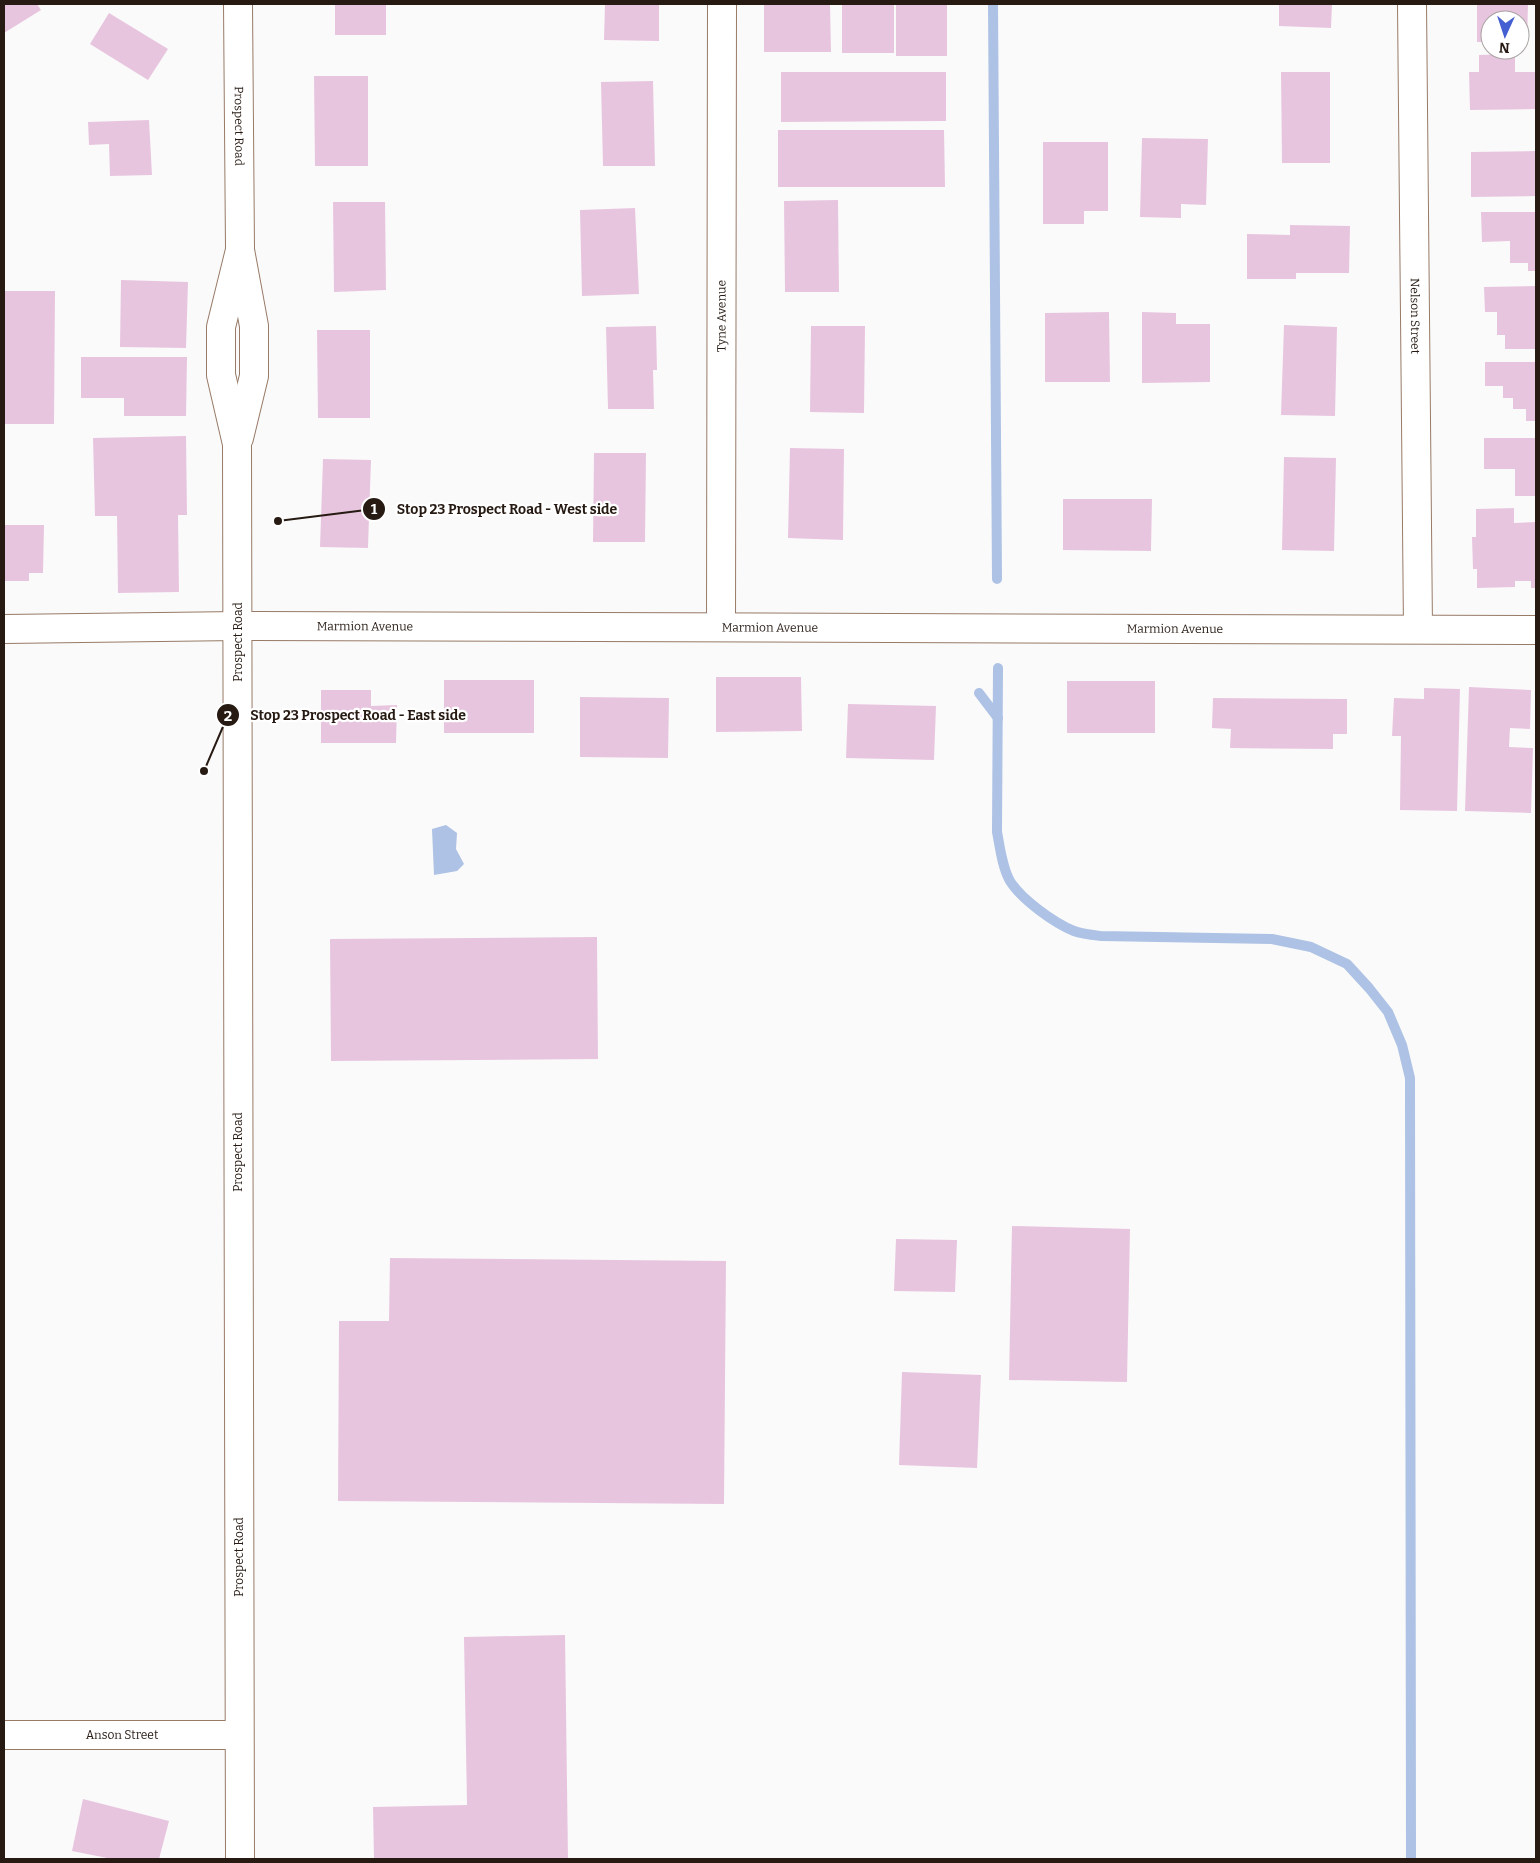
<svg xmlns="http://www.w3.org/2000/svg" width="1540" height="1863" font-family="Bitter,serif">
  <rect width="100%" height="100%" fill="#fafafa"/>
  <path fill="#adc2e4" d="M446,825l11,8 -1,16 8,15 -7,7 -23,4 -2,-46z"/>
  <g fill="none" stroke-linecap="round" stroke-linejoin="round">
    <g stroke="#adc2e4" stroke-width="10">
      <path d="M993,4l4,575"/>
      <path d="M998,668l-1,164c3,15 5,35 13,49 11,18 44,42 64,50 8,3 18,4 27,5l171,3 39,8 36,17 22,24 19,24 14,33 8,33 1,781"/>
      <path d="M979,693l19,25"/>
    </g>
  </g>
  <g fill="#e8c5df">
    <path d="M4,4h33l4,6 -37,23z"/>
    <rect x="335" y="4" width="51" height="31"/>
    <path d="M605,4h54v37l-55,-1z"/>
    <path d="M764,4h66l1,48h-67z"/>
    <rect x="842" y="4" width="52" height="49"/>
    <rect x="896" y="4" width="51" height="52"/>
    <path d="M1279,4h53l-1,24 -52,-2z"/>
    <path d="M1477,4h51l-1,38h-7v-22h-30v22h-13z"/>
    <path d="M109,13l59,36 -20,31 -58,-36z"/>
    <path d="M1515,54v18h21v37l-66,1 -1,-38h10v-17z"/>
    <path d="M781,72h165v49l-165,1z"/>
    <path d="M1281,72h49v91h-48z"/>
    <path d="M314,76h54v90h-53z"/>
    <path d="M653,81l2,85h-52l-2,-84z"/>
    <path d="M149,120l3,55 -42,1 -1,-32 -20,1 -1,-23z"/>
    <path d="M778,130h166l1,57h-167z"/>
    <path d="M1142,138l66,1 -2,66 -25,-1v14l-41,-1z"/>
    <path d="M1043,142h65v69h-24v13h-41z"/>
    <path d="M1536,151v45l-65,1v-45z"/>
    <path d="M838,200l1,92h-54l-1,-91z"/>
    <path d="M333,202h52l1,88 -52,2z"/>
    <path d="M635,208l4,86 -57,2 -2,-86z"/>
    <path d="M1481,212h55v59h-8v-8h-18v-22l-28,1z"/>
    <path d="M1290,225l60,1 -1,47h-53v6h-49v-45l43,1z"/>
    <path d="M121,280l67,2 -2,66 -66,-1z"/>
    <path d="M1536,286v63h-31v-14h-8v-23h-12l-1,-25z"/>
    <path d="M4,291h51l-1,133h-50z"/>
    <path d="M1109,312l1,70h-65v-69z"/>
    <path d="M1142,312l34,1v11h34v58l-68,1z"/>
    <path d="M1284,325l53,2 -2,89 -54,-1z"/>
    <path d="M656,326l1,44h-4l1,39h-46l-2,-82z"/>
    <path d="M811,326h54l-1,87 -54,-1z"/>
    <path d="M317,330h53v88h-52z"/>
    <path d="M81,357h106l-1,59h-62v-18h-43z"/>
    <path d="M1485,362h51v59h-10v-12h-13v-11h-10v-12h-18z"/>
    <path d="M186,436l1,79h-9l1,77 -61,1 -1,-77h-22l-2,-78z"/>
    <path d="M1484,438h52v58h-21v-27h-31z"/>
    <path d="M790,448l54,1 -1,91 -55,-2z"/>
    <path d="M594,453h52l-1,89h-52z"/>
    <path d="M1284,457l52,1 -2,93 -52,-1z"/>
    <path d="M323,459l48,1 -3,88 -48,-1z"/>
    <path d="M1063,499h89l-1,52 -88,-1z"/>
    <path d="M1514,508v15l22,-1v66h-5v-7h-16v6l-38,1v-19h-4l-1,-32h4v-28z"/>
    <path d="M4,525h40l-1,48h-14v8h-25z"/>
    <path d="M716,677h85l1,54 -86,1z"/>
    <rect x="444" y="680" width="90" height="53"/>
    <rect x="1067" y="681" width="88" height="52"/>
    <path d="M1469,687l62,3 -1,39 -20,-1 -1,19 24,1 -2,65 -66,-2z"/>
    <path d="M1424,688l36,1 -3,122 -57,-1 1,-74h-9l2,-38 30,1z"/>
    <path d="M321,690h50v16l26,-1 -1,38h-75z"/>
    <path d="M580,697l89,1 -1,60 -88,-1z"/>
    <path d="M1213,698l134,1v35h-14v15l-103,-1 1,-19 -19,-1z"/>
    <path d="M848,704l88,2 -2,54 -88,-2z"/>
    <path d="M597,937l1,122 -267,2 -1,-122z"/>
    <path d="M1012,1226l118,3 -3,153 -118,-2z"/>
    <path d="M896,1239l61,1 -2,52 -61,-1z"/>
    <path d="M390,1258l336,3 -2,243 -386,-3 1,-180h50z"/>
    <path d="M902,1372l79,3 -4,93 -78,-3z"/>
    <path d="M565,1635l3,224h-194l-1,-52 94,-2 -3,-168z"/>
    <path d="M83,1799l86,22 -10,38h-47l-40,-8z"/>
  </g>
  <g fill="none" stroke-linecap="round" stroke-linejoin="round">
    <g stroke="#987a67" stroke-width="30">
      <g id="minor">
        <path id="s1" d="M1412,4l6,625"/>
        <path id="s2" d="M721,627l1,-623"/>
        <path id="s3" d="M4,629l234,-3 1298,4"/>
        <path id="s4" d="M4,1735h235"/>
      </g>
    </g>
    <g stroke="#987a67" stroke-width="30">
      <g id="secondary">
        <path id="s5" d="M238,4l2,246 14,76v50l-15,62"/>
        <path d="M240,1859l-3,-1415 -16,-69v-48l19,-77"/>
      </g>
    </g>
    <use href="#minor" stroke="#fff" stroke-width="28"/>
    <use href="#secondary" stroke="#fff" stroke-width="28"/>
  </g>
  <g text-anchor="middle" stroke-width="4.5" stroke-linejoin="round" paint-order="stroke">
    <g font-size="12" fill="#261a13" stroke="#fff">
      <text dy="4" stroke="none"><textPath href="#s5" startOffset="122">Prospect Road</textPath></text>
      <text dy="4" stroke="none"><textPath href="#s2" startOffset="311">Tyne Avenue</textPath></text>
      <text dy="4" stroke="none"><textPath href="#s1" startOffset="312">Nelson Street</textPath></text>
      <text dy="4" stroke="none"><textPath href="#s3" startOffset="361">Marmion Avenue</textPath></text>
      <text dy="4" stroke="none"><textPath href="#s3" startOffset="766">Marmion Avenue</textPath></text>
      <text dy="4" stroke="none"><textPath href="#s3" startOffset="1171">Marmion Avenue</textPath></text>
      <text transform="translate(238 642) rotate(-90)" y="4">Prospect Road</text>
      <text transform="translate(238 1152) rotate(-90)" y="4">Prospect Road</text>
      <text transform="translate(239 1557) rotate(-90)" y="4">Prospect Road</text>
      <text dy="4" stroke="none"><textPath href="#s4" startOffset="118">Anson Street</textPath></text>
    </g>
  </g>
  <path fill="none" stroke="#261a13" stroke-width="2" d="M278 521L374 509M204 771L228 715"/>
  <g fill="#261a13" stroke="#fff" stroke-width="2">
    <circle cx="278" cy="521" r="5"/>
    <circle cx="204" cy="771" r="5"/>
    <circle cx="374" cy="509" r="12"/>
    <circle cx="228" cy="715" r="12"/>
  </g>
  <g font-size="15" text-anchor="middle" font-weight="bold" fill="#fff">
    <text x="374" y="514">1</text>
    <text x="228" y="721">2</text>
  </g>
  <g font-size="14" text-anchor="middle" font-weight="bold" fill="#261a13" stroke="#fff" stroke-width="4.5" stroke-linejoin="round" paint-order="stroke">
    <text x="507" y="514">Stop 23 Prospect Road - West side</text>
    <text x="358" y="720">Stop 23 Prospect Road - East side</text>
  </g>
  <rect width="1540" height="1863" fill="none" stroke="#261a13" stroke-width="10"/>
  <g transform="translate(1505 35) rotate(183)"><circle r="24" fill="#ffffff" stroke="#a8a3a1"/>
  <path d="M0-4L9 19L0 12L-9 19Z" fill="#445fd2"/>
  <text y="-8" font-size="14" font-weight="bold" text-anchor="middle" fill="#261a13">N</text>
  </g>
</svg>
